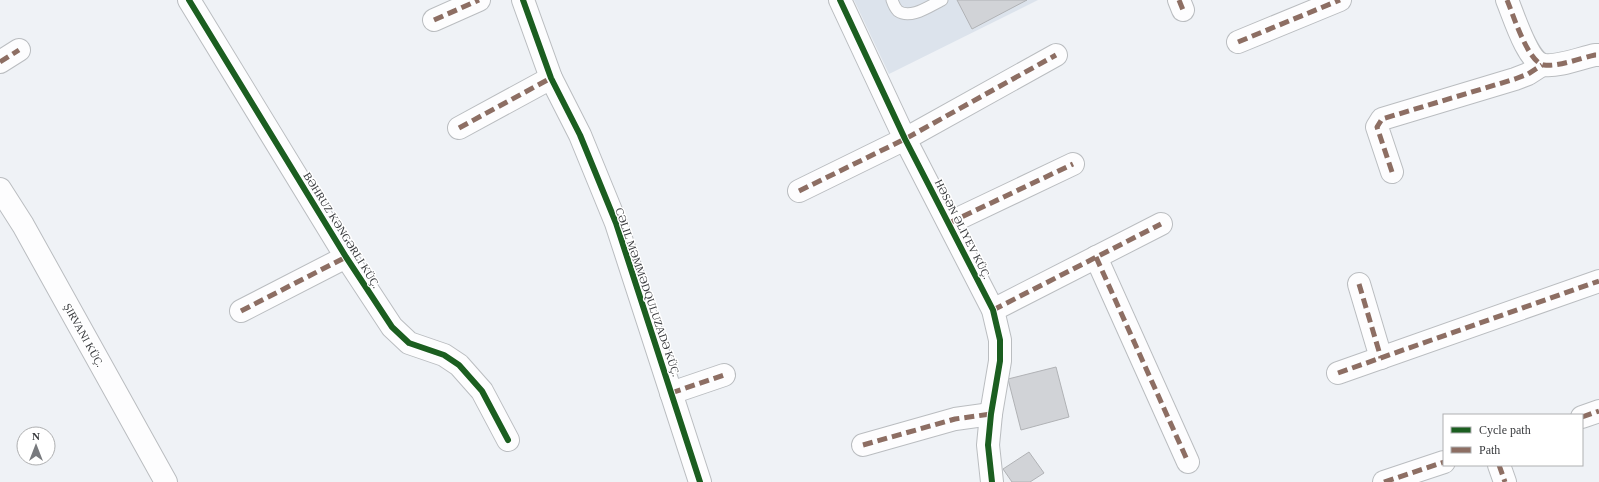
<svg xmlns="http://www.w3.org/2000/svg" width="1599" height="482" font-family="Georgia,serif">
  <rect width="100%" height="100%" fill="#eff2f6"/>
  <path fill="#dce3ec" d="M854,0h184l-149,74z"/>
  <g fill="#d1d3d7" stroke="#b0b2b5">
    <path d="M957,0h70l-55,29z"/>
    <path d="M1056,367l13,50 -48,13 -13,-51z"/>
    <path d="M1029,452l15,21 -14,9h-18l-9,-13z"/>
  </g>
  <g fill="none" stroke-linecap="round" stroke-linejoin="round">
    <g stroke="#babdc0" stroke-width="13">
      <path id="service" d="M892,0c1,3 4,9 6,11 13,9 33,-6 44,-11"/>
    </g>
    <g stroke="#babdc0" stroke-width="24">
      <g id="minor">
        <path d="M189,0l157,257 46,70 17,16 35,12 15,10 23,26 26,49"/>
        <path d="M523,0l28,78 29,57 36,88 84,259"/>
        <path d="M840,0l65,139 88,171 7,30v21l-9,53 -3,31 4,37"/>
        <path d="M1179,0l4,10"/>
        <path d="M1507,0c6,14 21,63 37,65 14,2 37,-7 51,-10h4"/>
        <path d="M434,20l45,-20"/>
        <path d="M1238,42l102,-42"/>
        <path d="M0,62l19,-12"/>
        <path d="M459,128l92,-50"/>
        <path d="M1392,172l-15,-45 5,-8 133,-40 13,-5 14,-9"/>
        <path d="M0,189l23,36 143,257"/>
        <path d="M799,191l106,-52 151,-84"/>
        <path d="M949,223l124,-59"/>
        <path d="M1096,257l92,205"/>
        <path d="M1359,284l22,74"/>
        <path d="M993,310l168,-86"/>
        <path d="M241,311l105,-54"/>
        <path d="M1338,373l261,-92"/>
        <path d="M671,393l53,-18"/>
        <path d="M1582,417l17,-6"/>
        <path d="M863,445l92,-26 36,-5"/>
        <path d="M1499,465l6,17"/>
        <path d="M1384,482l60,-20"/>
      </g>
    </g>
    <use href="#service" stroke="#fdfdfe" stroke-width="11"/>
    <use href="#minor" stroke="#fdfdfe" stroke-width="22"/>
    <g stroke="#8d6e63" stroke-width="5" stroke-dasharray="10 5" stroke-linecap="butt">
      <path d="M1179,0l4,10"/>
      <path d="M1507,0c6,14 21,63 37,65 14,2 37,-7 51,-10h4"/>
      <path d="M434,20l45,-20"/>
      <path d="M1238,42l102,-42"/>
      <path d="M0,62l19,-12"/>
      <path d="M459,128l92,-50"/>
      <path d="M1392,172l-15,-45 5,-8 133,-40 13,-5 14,-9"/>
      <path d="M799,191l106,-52 151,-84"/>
      <path d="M949,223l124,-59"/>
      <path d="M1096,257l92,205"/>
      <path d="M1359,284l22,74"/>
      <path d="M993,310l168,-86"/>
      <path d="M241,311l105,-54"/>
      <path d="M1338,373l261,-92"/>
      <path d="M671,393l53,-18"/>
      <path d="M1582,417l17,-6"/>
      <path d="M863,445l92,-26 36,-5"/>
      <path d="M1499,465l6,17"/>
      <path d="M1384,482l60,-20"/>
    </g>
    <g stroke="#fff" stroke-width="8">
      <g id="cycleway">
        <path d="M189,0l157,257 46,70 17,16 35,12 15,10 23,26 26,49"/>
        <path d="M523,0l28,78 29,57 36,88 84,259"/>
        <path d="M840,0l65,139 88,171 7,30v21l-9,53 -3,31 4,37"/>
      </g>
    </g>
    <use href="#cycleway" stroke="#1b5e20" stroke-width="6"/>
  </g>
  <g text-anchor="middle" stroke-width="3" stroke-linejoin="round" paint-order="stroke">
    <g font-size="11" fill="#383a3d" stroke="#fff">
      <text transform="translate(963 229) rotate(63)" y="4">HƏSƏN ƏLIYEV KÜÇ.</text>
      <text transform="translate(342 230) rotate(58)" y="4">BƏHRUZ KƏNGƏRLI KÜÇ.</text>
      <text transform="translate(648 292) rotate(71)" y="4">CƏLIL MƏMMƏDQULUZADƏ KÜÇ.</text>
      <text transform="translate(84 335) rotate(61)" y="4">ŞIRVANI KÜÇ.</text>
    </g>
  </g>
  <rect x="1443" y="414" width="140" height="52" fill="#ffffff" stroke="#afb0b1"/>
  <rect x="1451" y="427" width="20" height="6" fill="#1b5e20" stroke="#afb0b1"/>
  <text x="1479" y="434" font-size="12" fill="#383a3d">Cycle path</text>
  <rect x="1451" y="447" width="20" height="6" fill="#8d6e63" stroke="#afb0b1"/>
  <text x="1479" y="454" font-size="12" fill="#383a3d">Path</text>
  <g transform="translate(36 446)"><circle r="19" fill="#ffffff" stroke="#afb0b1"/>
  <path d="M0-3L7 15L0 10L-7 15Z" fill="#787a7e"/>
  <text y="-6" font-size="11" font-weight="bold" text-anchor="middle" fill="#383a3d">N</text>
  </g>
</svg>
